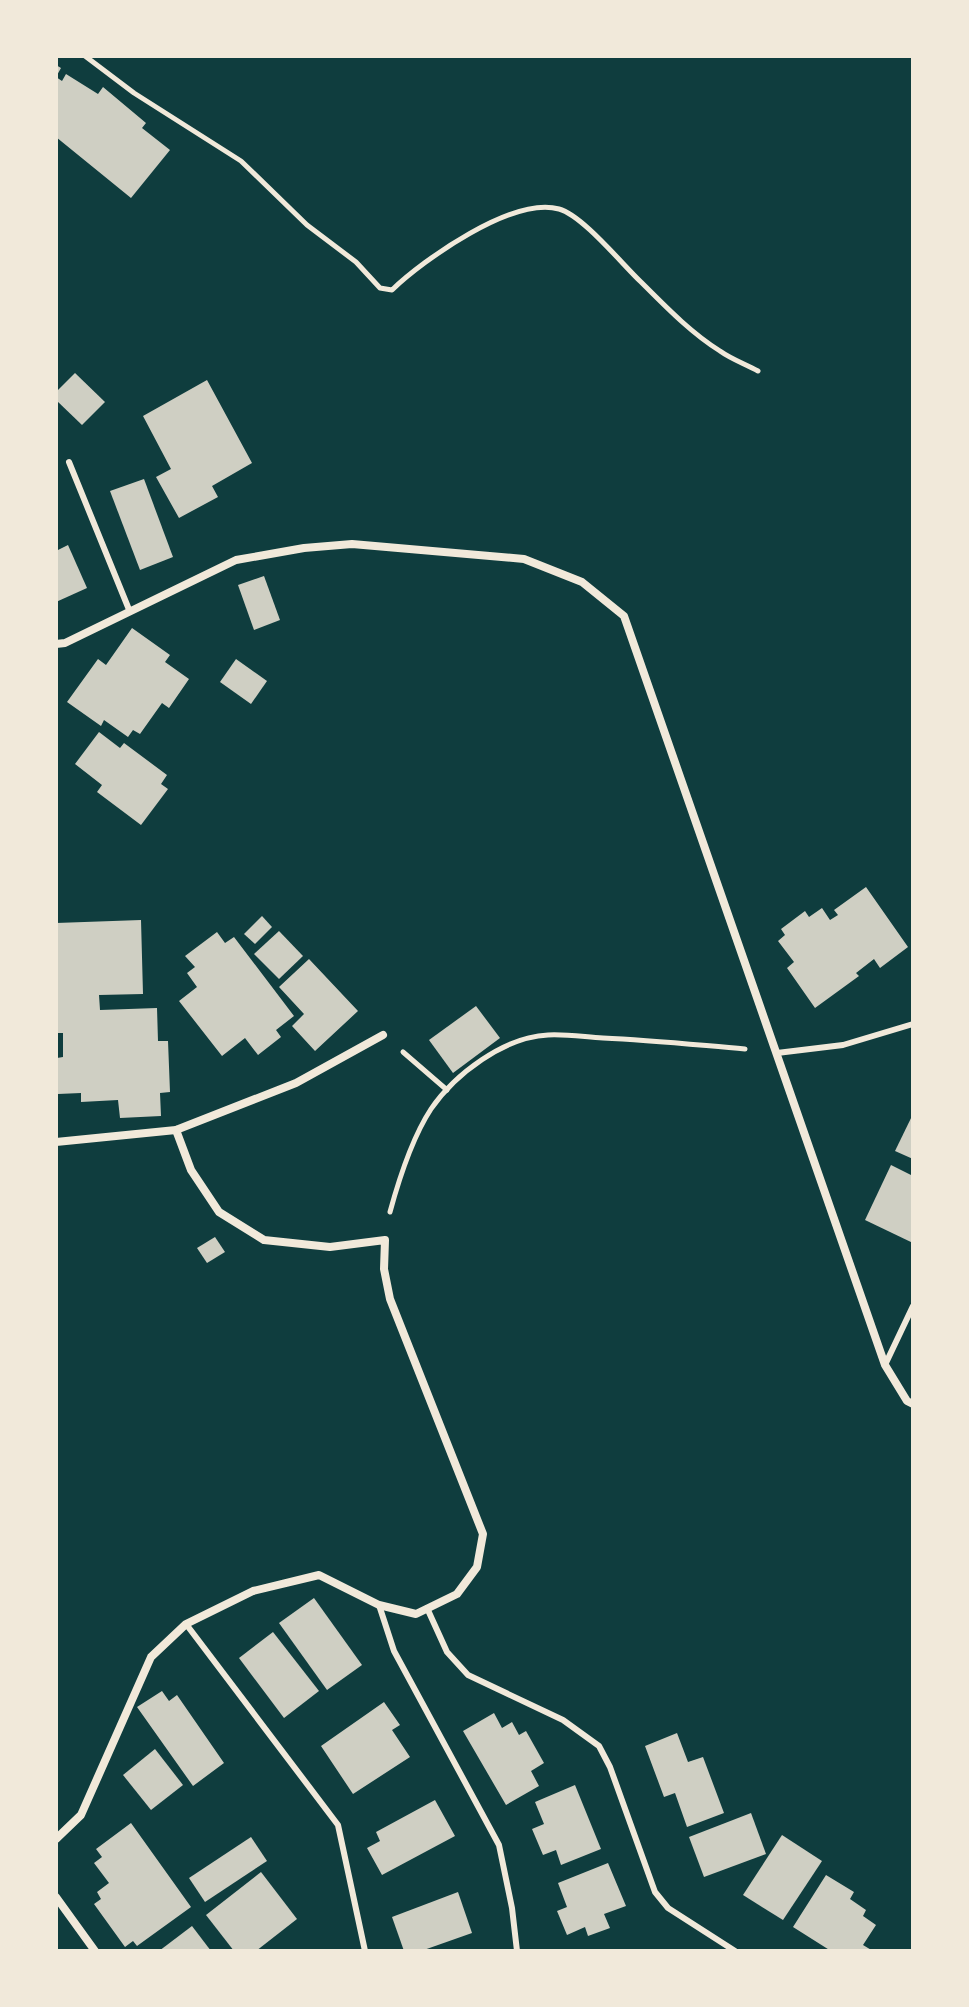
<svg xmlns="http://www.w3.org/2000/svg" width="969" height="2007" font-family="Jost,sans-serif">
  <rect width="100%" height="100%" fill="#0f3d3e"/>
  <g fill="#cfcfc3">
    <path d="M56,65l5,3 -5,9 6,4 4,-7 32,20 5,-7 43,36 -4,5 28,22 -39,48 -75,-61z"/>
    <path d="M75,373l30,29 -23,23 -26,-25v-8z"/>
    <path d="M207,380l45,83 -40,23 6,11 -39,21 -23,-41 15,-8 -28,-53z"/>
    <path d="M144,479l29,78 -33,13 -30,-79z"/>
    <path d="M68,545l19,43 -31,14v-51z"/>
    <path d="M264,576l16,44 -26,10 -16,-45z"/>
    <path d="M132,628l38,27 -5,7 24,17 -20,29 -7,-5 -22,31 -7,-4 -5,7 -24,-17 -3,6 -34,-24 31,-43 8,6z"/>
    <path d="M236,659l31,22 -16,23 -31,-22z"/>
    <path d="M99,732l21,16 4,-5 43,32 -6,9 7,5 -27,36 -44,-33 5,-7 -27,-21z"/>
    <path d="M866,887l42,60 -28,21 -6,-9 -18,14 3,3 -44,32 -28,-40 7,-6 -16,-21 7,-6 -4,-6 24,-18 4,6 13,-9 8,12 8,-5 -4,-5z"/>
    <path d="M262,916l10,11 -17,17 -11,-10z"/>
    <path d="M141,920l2,74 -44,1 1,15 57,-2 1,33h10l2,51 -10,1 1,23 -41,2 -2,-18 -37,2v-9l-23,1 -1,-36 6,-1v-24h-7v-110z"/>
    <path d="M279,931l24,25 -24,23 -25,-25z"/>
    <path d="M217,932l8,11 9,-6 60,79 -18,14 5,7 -23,18 -13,-17 -23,18 -43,-55 18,-14 -10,-14 8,-6 -10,-11z"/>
    <path d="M309,959l49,52 -43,40 -23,-25 12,-12 -25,-27z"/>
    <path d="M476,1006l24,32 -47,35 -24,-33z"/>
    <path d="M913,1114v45l-18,-8z"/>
    <path d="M891,1165l22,11v67l-48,-23z"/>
    <path d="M215,1237l10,15 -18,11 -10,-15z"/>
    <path d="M314,1598l48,67 -35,25 -48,-67z"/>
    <path d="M273,1632l46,59 -35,27 -45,-60z"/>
    <path d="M162,1691l7,10 8,-6 47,68 -31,23 -56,-79z"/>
    <path d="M384,1702l16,23 -8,5 18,27 -57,37 -32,-48z"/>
    <path d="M494,1713l8,15 10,-6 7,13 7,-4 18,32 -13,8 8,15 -33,19 -43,-74z"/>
    <path d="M677,1733l11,29 15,-5 21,56 -37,14 -12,-34 -11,4 -19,-51z"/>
    <path d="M155,1749l28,36 -32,25 -28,-35z"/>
    <path d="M575,1785l26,64 -40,16 -5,-15 -13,5 -11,-26 12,-5 -9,-22z"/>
    <path d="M435,1800l20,36 -73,39 -15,-27 13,-7 -4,-9z"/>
    <path d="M751,1813l15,41 -62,23 -15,-40z"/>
    <path d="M131,1823l60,84 -54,39 -4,-5 -8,6 -31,-43 7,-5 -4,-7 12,-9 -15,-20 8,-6 -6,-8z"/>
    <path d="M782,1835l40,26 -39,59 -40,-25z"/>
    <path d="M251,1837l16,24 -62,41 -16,-24z"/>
    <path d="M608,1863l18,43 -22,8 6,14 -22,8 -3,-9 -18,8 -10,-24 10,-4 -9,-24z"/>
    <path d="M261,1872l36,47 -41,32h-22l-28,-36z"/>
    <path d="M826,1875l28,17 -4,7 16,11 -3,6 13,9 -13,20 10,6h-42l-38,-24z"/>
    <path d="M458,1892l14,41 -51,18h-17l-12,-34z"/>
    <path d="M192,1926l19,25h-52z"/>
  </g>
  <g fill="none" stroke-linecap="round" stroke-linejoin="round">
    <g stroke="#f1e9da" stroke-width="5">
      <path d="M85,56l49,37 107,68 66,64 49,37 24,26 12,2c31,-30 121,-94 167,-81 23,6 63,55 82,73 24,24 50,51 79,69 11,8 25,13 38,20"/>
      <path d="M403,1052l44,38"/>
      <path d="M390,1212c9,-33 22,-74 41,-103 24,-35 73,-72 117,-74 18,-1 37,2 55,3 48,2 94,7 142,11"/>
    </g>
    <g stroke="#f1e9da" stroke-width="6">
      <path d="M69,462l61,150"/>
      <path d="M777,1053l66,-8 70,-21"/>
      <path d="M885,1365l28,-59"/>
      <path d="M379,1605l15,46 105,194 13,63 5,43"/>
      <path d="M427,1608l20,44 21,23 95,45 36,26 11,21 45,125 13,16 67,43"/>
      <path d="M186,1624l152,201 27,126"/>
    </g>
    <g stroke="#f1e9da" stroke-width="8">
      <path d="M56,644l9,-1 171,-83 68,-12 48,-4 172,15 58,23 42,34 261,749 22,36 6,3"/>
      <path d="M56,1142l120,-12 120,-47 87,-48"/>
      <path d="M56,1839l25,-24 70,-158 35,-33 67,-33 66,-16 60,30 37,9 41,-20 20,-27 6,-33 -93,-235 -6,-30 1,-29 -55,7 -66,-7 -45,-28 -28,-42 -15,-40"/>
      <path d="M56,1897l39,54"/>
    </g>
  </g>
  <rect width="969" height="2007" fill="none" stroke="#f1e9da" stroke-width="116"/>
</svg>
